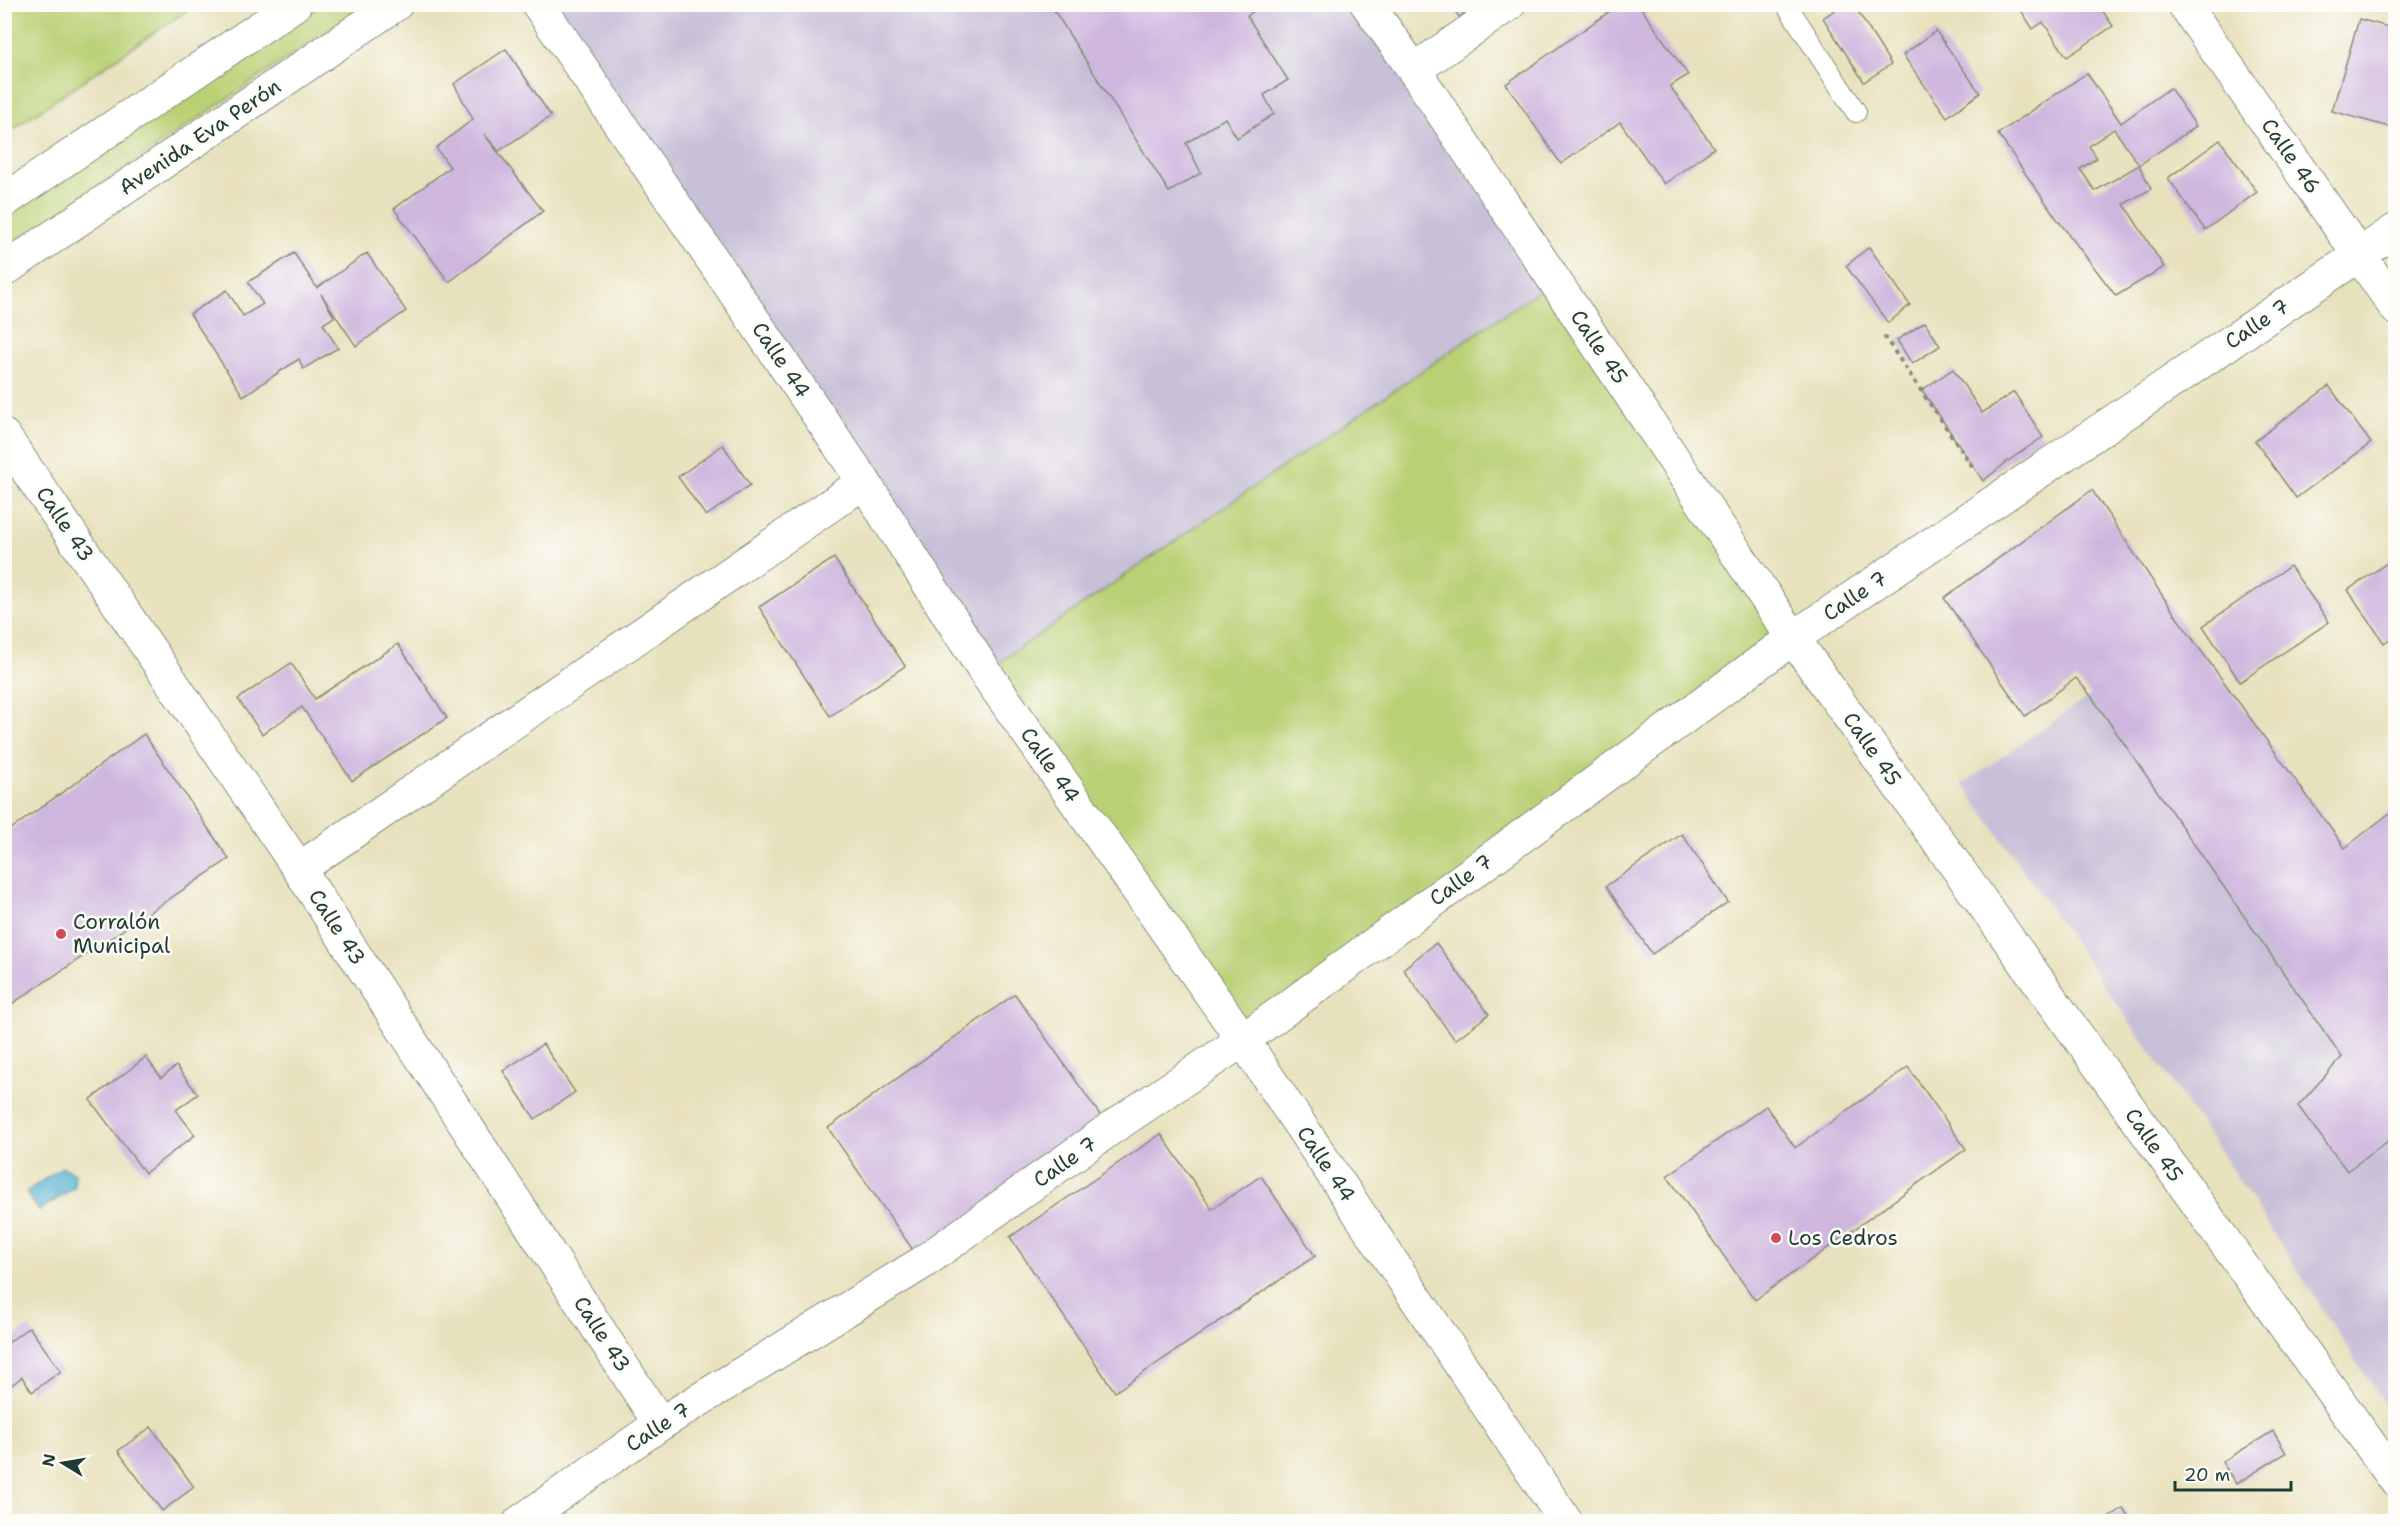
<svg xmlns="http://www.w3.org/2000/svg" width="2400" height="1526" font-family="'Shantell Sans',sans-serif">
  <rect width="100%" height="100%" fill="#fdfcf7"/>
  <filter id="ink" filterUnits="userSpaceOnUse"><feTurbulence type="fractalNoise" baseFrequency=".0167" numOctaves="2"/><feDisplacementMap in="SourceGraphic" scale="12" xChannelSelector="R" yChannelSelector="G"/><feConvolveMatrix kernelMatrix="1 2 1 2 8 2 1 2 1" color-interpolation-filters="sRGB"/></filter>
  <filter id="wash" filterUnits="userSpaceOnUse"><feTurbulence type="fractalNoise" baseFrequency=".008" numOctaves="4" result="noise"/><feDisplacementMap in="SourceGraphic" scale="24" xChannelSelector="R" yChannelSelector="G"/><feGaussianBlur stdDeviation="1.35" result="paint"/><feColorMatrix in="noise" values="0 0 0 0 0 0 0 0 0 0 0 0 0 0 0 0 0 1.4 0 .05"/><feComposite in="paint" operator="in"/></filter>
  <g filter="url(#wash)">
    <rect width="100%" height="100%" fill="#e8e1bd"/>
    <g fill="#c8bfd8">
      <path d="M537,5h829l188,275 -569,392z"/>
      <path d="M2092,490l86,129 167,228 50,-39v613l-171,-264 -261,-373 128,-89 -15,-16 -51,37 -81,-118z"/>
    </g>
    <g fill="#b9d074" stroke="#6c8654" stroke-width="1.5">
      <path d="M5,4h190v1l-190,129z"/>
      <path d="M322,5h44l-361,244v-33z"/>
      <path d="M1554,280l239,358 -550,402 -258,-368z"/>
    </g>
    <path fill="#53b1d1" stroke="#397782" stroke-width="1.5" d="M62,1167l13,6 -1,15 -35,23 -13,-19z"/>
    <g id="blocks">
      <g fill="#ceb6de">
        <path d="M1050,4h215l-18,12 41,64 -24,15 10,19 -37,24 -12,-20 -39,25 15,30 -32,19z"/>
        <path d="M1450,4h26l-17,13z"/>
        <path d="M1844,4h9l38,60 -27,18 -41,-64z"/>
        <path d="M2033,4h65l15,22 -46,31 -24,-35 -10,7 -11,-17z"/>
        <path d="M1619,5h20l49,70 -18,11 44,62 -50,36 -44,-62 -59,42 -55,-80z"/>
        <path d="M2359,19l37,10v100l-64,-18z"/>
        <path d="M1936,31l44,62 -33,24 -44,-62z"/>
        <path d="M506,49l45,67 -52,35 -15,-17 59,77 -94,71 -55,-73 56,-42 -14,-19 37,-29 -19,-35z"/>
        <path d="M2087,73l34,50 49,-35 26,38 -57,39 -25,-36 -25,17 8,12 -17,11 15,22 44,-26 12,24 -27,15 40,63 -48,29 -59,-77 -59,-85z"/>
        <path d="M2220,140l37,52 -52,38 -37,-52z"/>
        <path d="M1869,247l41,58 -22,18 -42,-57z"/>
        <path d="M294,253l23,35 50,-35 39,58 -50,35 -35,-52 13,23 -11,7 15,24 -35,21 -4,-10 -56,37 -53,-82 37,-24 16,26 20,-12 -15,-22z"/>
        <path d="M1925,322l15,24 -28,18 -15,-24z"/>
        <path d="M1953,369l29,44 32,-21 29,45 -35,24 -25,20 -61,-91z"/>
        <path d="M2329,386l42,57 -75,55 -41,-57z"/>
        <path d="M723,445l27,40 -44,31 -28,-39z"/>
        <path d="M2092,490l86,129 167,229 51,-40v327l-49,36 -49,-65 44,-49 -251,-361 -15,-18 -51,38 -81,-118z"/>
        <path d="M2396,557v78l-12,8 -36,-53z"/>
        <path d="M834,558l71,108 -75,50 -71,-109z"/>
        <path d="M2290,566l39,56 -89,60 -37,-56z"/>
        <path d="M398,644l49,74 -95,63 -50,-74 -40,27 -24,-35 53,-36 24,36z"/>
        <path d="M144,734l85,125 -225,150v-175z"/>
        <path d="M1682,834l46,68 -76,52 -46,-68z"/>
        <path d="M1436,943l53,71 -34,26 -52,-71z"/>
        <path d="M1015,994l95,135 -188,134 -94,-135z"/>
        <path d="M543,1044l32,48 -40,27 -32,-48z"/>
        <path d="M146,1057l15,21 15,-12 22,28 -22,16 19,25 -50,38 -55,-73z"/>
        <path d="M1908,1067l58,82 -211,151 -88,-124 99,-70 29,42z"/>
        <path d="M1161,1134l51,75 49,-33 54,80 -200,136 -105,-155z"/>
        <path d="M29,1327l32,44 -29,21 -10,-15 -17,13v-45z"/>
        <path d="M151,1427l43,60 -32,24 -44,-60z"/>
        <path d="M2273,1431l13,22 -50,31 -14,-22z"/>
        <path d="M2123,1508l9,14h-29z"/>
      </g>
    </g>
  </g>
  <g filter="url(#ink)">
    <use href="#blocks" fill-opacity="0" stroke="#848f78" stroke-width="1.5"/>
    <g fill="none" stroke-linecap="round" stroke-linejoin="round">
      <g stroke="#848f78" stroke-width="22">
        <path id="lane" d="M1786,4l70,108"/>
      </g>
      <g stroke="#848f78" stroke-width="35">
        <g id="street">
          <path d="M538,4l326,478 121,190 258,368 323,482"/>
          <path d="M1367,4l47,66 379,568 603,843"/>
          <path d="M2184,4l212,304"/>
          <path d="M1414,70l95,-66"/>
          <path d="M4,436l295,433 361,555"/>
          <path d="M299,869l565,-387"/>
          <path d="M520,1522l140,-98 262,-161 188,-134 133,-89 550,-402 603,-408"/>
        </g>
      </g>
      <g stroke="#848f78" stroke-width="35">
        <g id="secondary">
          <path d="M4,201l291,-197"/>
          <path d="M4,270l392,-266"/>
        </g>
      </g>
      <path stroke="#848f78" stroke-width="4" stroke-dasharray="4.5 4.5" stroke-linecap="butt" d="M1884,336l91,134"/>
      <use href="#lane" stroke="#fff" stroke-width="20"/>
      <use href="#street" stroke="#fff" stroke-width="33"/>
      <use href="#secondary" stroke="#fff" stroke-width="33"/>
    </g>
  </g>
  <g fill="#d1495b" stroke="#fdfcf7" stroke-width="2">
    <circle cx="61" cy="934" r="6"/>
    <circle cx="1776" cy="1238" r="6"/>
  </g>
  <g text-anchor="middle" stroke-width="5" stroke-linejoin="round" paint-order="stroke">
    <g font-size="21" fill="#1f3d34" stroke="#fdfcf7">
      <text transform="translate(200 137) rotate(-34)" y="7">Avenida Eva Perón</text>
      <text transform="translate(2291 156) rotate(55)" y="7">Calle 46</text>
      <text transform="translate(2257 324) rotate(-34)" y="7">Calle 7</text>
      <text transform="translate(1599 347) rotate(56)" y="7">Calle 45</text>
      <text transform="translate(781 360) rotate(56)" y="7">Calle 44</text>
      <text transform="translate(65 524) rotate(56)" y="7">Calle 43</text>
      <text transform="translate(1855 596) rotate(-34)" y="7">Calle 7</text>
      <text transform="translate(1872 749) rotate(55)" y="7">Calle 45</text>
      <text transform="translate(1050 765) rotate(55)" y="7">Calle 44</text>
      <text transform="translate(1461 880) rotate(-36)" y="7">Calle 7</text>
      <text transform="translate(337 927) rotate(57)" y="7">Calle 43</text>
      <text transform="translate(2154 1145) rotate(55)" y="7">Calle 45</text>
      <text transform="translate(1065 1162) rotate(-35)" y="7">Calle 7</text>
      <text transform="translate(1326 1164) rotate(56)" y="7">Calle 44</text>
      <text transform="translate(602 1334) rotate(57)" y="7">Calle 43</text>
      <text transform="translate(658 1427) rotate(-33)" y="7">Calle 7</text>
    </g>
    <g font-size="21" fill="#1f3d34" stroke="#fdfcf7" text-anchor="start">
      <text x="73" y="929">Corralón<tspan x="73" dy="24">Municipal</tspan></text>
      <text x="1788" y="1245">Los Cedros</text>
    </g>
  </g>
  <rect width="2400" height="1526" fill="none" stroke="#fdfcf7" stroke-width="24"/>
  <g transform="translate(63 1463) rotate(281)" stroke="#fdfcf7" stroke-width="4.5" paint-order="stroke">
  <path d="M0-4.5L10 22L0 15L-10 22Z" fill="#1f3d34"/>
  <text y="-9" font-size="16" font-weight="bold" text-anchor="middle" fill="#1f3d34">N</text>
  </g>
  <path d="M2175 1481v9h116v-9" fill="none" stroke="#1f3d34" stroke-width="3"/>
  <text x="2184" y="1481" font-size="18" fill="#1f3d34" stroke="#fdfcf7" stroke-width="4.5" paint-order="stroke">20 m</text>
</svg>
